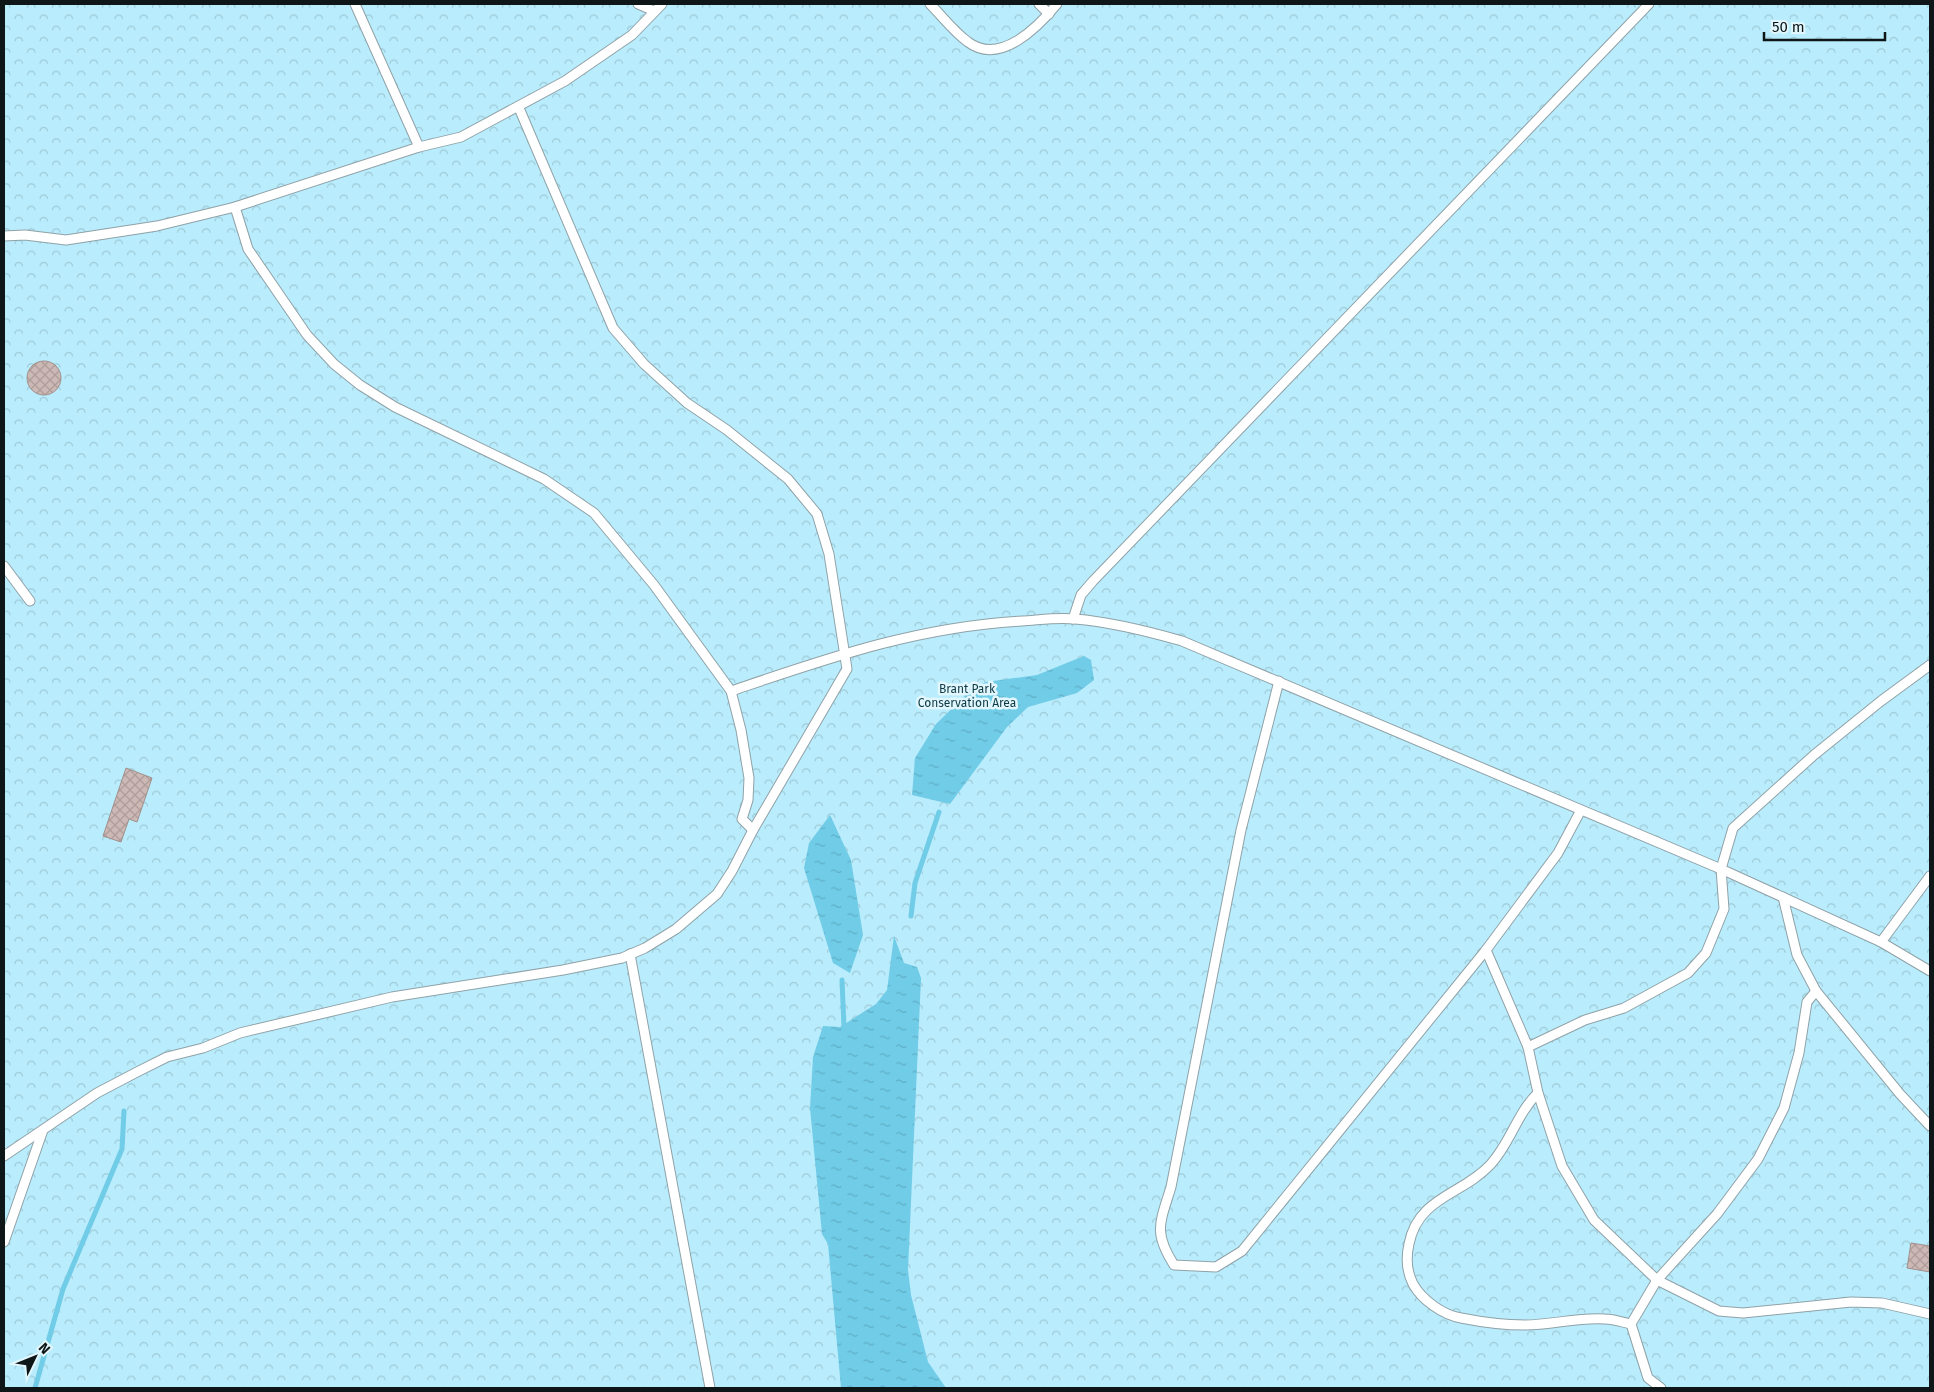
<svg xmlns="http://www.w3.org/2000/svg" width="1934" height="1392" font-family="'Fira Sans',sans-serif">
  <defs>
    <pattern id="park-crowns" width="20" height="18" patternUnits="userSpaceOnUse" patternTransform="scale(1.25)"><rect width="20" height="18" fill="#b9ecfc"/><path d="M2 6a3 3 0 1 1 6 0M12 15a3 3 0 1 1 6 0" fill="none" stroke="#9ecad7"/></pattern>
    <pattern id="water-ripples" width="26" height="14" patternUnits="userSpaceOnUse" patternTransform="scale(1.25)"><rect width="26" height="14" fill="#70cce7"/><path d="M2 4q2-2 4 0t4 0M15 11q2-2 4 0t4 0" fill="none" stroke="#60aec5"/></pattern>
    <pattern id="building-cross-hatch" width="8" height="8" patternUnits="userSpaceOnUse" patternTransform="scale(1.25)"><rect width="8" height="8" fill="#ccb8b4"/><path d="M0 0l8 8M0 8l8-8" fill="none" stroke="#ae9d9a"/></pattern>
  </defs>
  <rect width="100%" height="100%" fill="#e2f7fd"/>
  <rect fill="url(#park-crowns)" x="4" y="4" width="1926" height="1384"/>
  <g fill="url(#water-ripples)">
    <path d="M1084,656l7,4 3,20 -17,13 -49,14 -21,20 -57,77 -38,-9 3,-37 21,-34 34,-33 16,-9 51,-7z"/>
    <path d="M830,815l21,45 12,75 -13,38 -17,-10 -29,-95 5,-25z"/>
    <path d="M894,936l10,27 13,4 4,11 -13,292 3,25 17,67 18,26h-105l-13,-144 -6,-10 -12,-126 3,-51 10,-31 17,1 36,-23 11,-14z"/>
  </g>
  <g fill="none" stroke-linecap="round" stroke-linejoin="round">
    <g stroke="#70cce7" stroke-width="5">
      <path d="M911,916l4,-33 24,-71"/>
      <path d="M842,980l2,47"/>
      <path d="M35,1388l28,-99 59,-140 2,-38"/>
    </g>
  </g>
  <g fill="url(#building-cross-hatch)" stroke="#a2908c">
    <circle cx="44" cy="378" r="17"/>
    <path d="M126,768l26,10 -15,44 -8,-3 -8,23 -18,-6z"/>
    <path d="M1911,1243l19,3v26l-23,-4z"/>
  </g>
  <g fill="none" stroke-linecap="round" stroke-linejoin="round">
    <g stroke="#8fa2a8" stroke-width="11">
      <g id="service">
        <path d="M355,4l64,143"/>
        <path d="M638,4l16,7"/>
        <path d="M930,4c12,12 24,28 38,38 32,24 70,-15 89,-38"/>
        <path d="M1039,4l10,10"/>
        <path d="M235,207l13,42 59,86 27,29 26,21 35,22 149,72 50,34 60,72 77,106 10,39 8,48 -1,22 -6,19 11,11"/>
        <path d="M4,236l21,-1 41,5 91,-14 78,-19 184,-60 42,-10 104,-56 67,-46 30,-31"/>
        <path d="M4,566l26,35"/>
        <path d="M1073,619l8,-24 12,-14 556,-577"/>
        <path d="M1279,681l-38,149 -70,357c-11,36 -18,45 3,78l42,2 26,-16 244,-301 72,-97 23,-43"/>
        <path d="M731,691c98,-33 185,-64 291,-70 17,-1 36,-4 53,-2 37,3 72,12 107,22l539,228 160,73 49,29"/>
        <path d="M1783,897l14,58 19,36 84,103 30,32"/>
        <path d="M1881,942l49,-66"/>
        <path d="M1486,950l42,97 10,46 24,73 32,54 63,60 62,31 24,2 108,-11 31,1 48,11"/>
        <path d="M630,954l80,434"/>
        <path d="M1528,1047l57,-27 39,-12 64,-35 18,-20 18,-44 -3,-40 12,-41 81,-73 67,-54 49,-36"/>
        <path d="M1538,1093c-21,20 -28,51 -48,72 -28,30 -72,32 -81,79 -3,13 -2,28 4,40 9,16 30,31 48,34 20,4 44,7 64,7 27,0 53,-8 80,-6 8,0 17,3 26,5"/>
        <path d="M4,1156l93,-63 40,-21 30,-15 36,-9 37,-15 152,-36 171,-27 59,-12 23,-10 31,-19 41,-35 15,-23 21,-41 94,-161 -18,-115 -12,-40 -29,-35 -61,-49 -40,-27 -43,-39 -31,-36 -94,-220"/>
        <path d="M4,1242l39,-112"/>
        <path d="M1631,1324l26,-44 60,-66 41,-55 26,-51 15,-55 8,-51 9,-11"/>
        <path d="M1631,1324l17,54 13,10"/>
      </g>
    </g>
    <use href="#service" stroke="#fff" stroke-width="9"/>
  </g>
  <g text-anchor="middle" stroke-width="5" stroke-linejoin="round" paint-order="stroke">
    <g font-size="12" fill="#0e3a45" stroke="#e2f7fd">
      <text x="967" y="693">Brant Park<tspan x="967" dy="14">Conservation Area</tspan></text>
    </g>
  </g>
  <rect width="1934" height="1392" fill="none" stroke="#0e1618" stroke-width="10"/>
  <g transform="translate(35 1357) rotate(47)" stroke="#e2f7fd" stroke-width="4" paint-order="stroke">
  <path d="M0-4L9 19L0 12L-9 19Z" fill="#0e1618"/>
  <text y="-8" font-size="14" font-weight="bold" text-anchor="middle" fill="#0e1618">N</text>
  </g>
  <path d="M1764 32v8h121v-8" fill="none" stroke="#0e1618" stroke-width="2.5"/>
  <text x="1772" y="32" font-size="15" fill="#0e1618" stroke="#e2f7fd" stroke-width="4" paint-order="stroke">50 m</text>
</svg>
